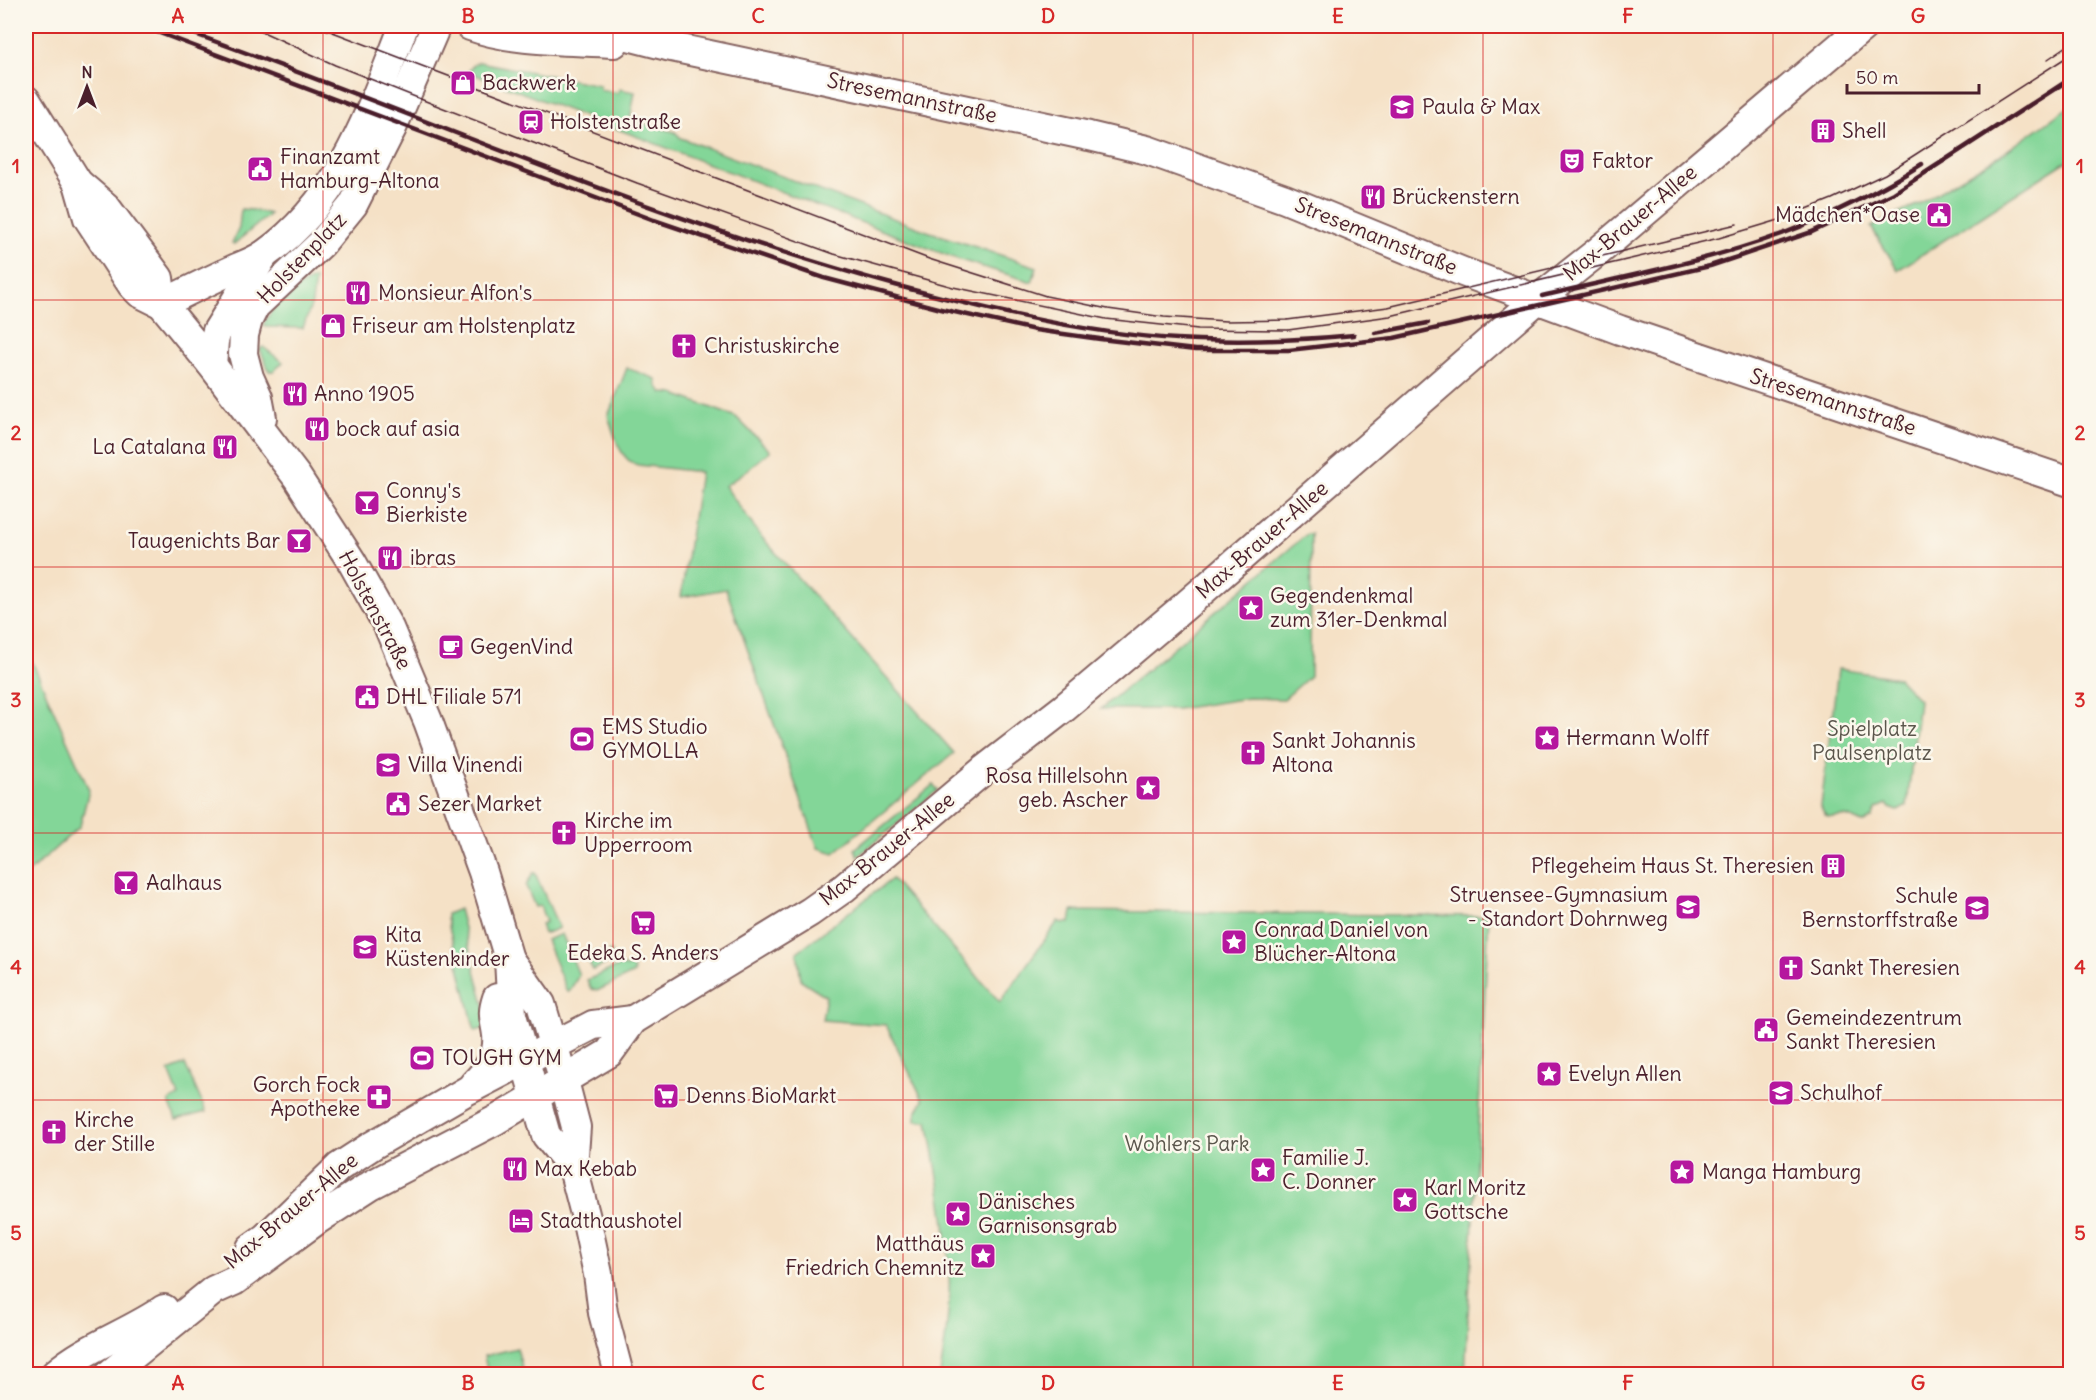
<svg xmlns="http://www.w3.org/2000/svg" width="2096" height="1400" font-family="Delius,sans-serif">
  <rect width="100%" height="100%" fill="#fbf7ec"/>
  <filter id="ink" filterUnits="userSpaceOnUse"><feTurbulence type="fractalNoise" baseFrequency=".0167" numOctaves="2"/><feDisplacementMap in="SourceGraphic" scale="12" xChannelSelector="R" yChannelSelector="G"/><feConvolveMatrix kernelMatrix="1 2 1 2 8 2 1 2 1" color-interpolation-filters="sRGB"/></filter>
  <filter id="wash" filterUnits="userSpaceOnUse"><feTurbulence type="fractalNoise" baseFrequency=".008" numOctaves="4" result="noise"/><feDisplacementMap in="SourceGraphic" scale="24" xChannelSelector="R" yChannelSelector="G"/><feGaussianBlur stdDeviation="1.35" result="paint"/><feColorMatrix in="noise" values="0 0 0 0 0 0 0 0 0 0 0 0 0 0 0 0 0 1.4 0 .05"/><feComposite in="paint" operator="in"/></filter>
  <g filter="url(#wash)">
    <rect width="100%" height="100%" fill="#f5e1c6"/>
    <g fill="#83d698" stroke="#667a62" stroke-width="1.5">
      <path d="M479,62l121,23v5l18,3 1,-4 16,3 -5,28 45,12 6,6 246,93 110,36 -5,15 -75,-23 -489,-187 6,-8z"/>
      <path d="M2070,106v53l-172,111 -27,-43 48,-23 83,-50z"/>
      <path d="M241,209l12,1 17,4 -36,30 -2,-1 7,-15z"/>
      <path d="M313,279h2l-3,24 -9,25 -38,-1 -2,-2c11,-21 28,-36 50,-46z"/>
      <path d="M263,347l20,15 -9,9h-5l-9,-22z"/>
      <path d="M627,368l29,11 1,7 6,7 11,1 62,23 34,34 -20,17 -25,18 34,48 195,219 -120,100 -16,-5 -92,-259 -45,8 19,-125 -62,-7c-19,-4 -24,-33 -30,-49z"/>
      <path d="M1307,534h4l-1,142 -26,23 -36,-1 -71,11h-76z"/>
      <path d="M31,659l58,131 -9,36 -54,49v-214z"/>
      <path d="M1838,669l60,9 21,22 -12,106 -9,5 -8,-3 -3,-4 -10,4 -5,10 -8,5c-7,-1 -12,-6 -19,-7 -12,-2 -18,9 -24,-10z"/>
      <path d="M933,785l5,5 -80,66 -3,-7z"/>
      <path d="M533,873h2l24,55 -15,6 -3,-10 5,-2 -6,-16 -5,1 -9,-21z"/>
      <path d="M892,879l108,123 58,-81 4,2h8l2,-12 417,5 -24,458h-525c5,-30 11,-70 9,-101 -2,-51 -12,-102 -21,-152h-12v-8l7,-13 -37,-75 -64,-5 4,-24 -25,-16 -4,-28z"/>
      <path d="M459,909l31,118 -15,4 -28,-112v-5z"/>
      <path d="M562,934l17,41 -10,17h-2l-21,-52z"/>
      <path d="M597,951l1,3 6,-3 1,3 6,-3 4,9 -22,10 -7,-14z"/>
      <path d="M619,966l14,1 1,6 -37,18 -6,-2 -4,-9z"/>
      <path d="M185,1064l21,48 -30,8 -7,-19 10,-5 -10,-25z"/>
      <path d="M517,1348l7,26h-36l-4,-18z"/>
    </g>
  </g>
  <g filter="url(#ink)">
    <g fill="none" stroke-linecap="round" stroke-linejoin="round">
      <g stroke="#866361" stroke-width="32">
        <g id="major">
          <path d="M470,26c45,16 97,14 144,17"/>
          <path d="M589,26l78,20 422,90 58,14 138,49 178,73 157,58 450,152"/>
          <path d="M26,100l52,83 28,24 53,71 3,26"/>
          <path d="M78,183l10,35 44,67 8,8 22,11 50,61 85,112 55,85 37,66 39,93 55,151 26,87 3,56 34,120 27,33"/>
          <path d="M162,304c22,-11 44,-22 66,-32 12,-6 26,-10 37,-18 77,-54 106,-145 139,-228"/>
          <path d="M212,365l2,-24 3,-10 47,-76"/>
          <path d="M262,418l-4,-21 -9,-20 -6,-23 1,-19 4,-15 7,-14 67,-63 31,-38 39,-77 44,-102"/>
          <path d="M509,959l32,45 23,77 12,46 -3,41 13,50 12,56 5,39 16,61"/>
          <path d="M474,1084c14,-14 25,-28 23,-49 -2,-17 -6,-19 0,-37"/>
          <path d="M251,1248l14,-10 74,-71 34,-22 95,-55 125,-65 40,-5"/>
          <path d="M55,1374c32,-28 75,-41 109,-65"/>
          <path d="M110,1374l104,-84 20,-9 83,-61 54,-35 125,-65 113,-67 24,-33 177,-108 34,-24 141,-119 79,-61 121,-102 353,-307 62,-49 264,-224"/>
        </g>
      </g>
      <use href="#major" stroke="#fff" stroke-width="28"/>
      <g stroke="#4a1f2b" stroke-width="1.5">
        <path d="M250,26l85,39 98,39 204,79 197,71 119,33 153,32 92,10 90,1 102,-14 329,-78 60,-18 53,-21 53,-25 185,-119"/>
        <path d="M317,26l612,233 117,37 62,13 56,8 62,4 61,-1 101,-13 349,-83"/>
        <path d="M2048,59l22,-15"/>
      </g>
      <g stroke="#4a1f2b" stroke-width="4.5">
        <path d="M141,26l513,194 170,58 117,31 94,21 65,9 95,11h94l105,-12 316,-72 102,-34 82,-39 176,-114"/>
        <path d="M172,26c242,85 475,192 723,259 96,26 204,52 304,55 52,2 103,0 155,-5"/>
        <path d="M1542,296c80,-19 163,-34 240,-62 49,-19 96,-42 140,-70"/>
        <path d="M1375,333l53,-10"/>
      </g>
    </g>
  </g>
  <path fill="none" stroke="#d62828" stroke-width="1.5" stroke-opacity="0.55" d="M323,26v1348M613,26v1348M903,26v1348M1193,26v1348M1483,26v1348M1773,26v1348M26,300h2044M26,567h2044M26,833h2044M26,1100h2044"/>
  <defs>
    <g id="shop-square" transform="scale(1.35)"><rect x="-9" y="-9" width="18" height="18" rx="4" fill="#b5179e" stroke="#fbf7ec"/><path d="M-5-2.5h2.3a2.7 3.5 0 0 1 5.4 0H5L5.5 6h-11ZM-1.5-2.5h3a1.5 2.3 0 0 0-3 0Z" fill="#fff"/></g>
    <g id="school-square" transform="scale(1.35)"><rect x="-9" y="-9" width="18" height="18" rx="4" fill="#b5179e" stroke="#fbf7ec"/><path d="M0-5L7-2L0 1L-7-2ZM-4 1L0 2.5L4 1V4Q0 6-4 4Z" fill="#fff"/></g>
    <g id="station-square" transform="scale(1.35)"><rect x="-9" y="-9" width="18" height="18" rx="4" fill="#b5179e" stroke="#fbf7ec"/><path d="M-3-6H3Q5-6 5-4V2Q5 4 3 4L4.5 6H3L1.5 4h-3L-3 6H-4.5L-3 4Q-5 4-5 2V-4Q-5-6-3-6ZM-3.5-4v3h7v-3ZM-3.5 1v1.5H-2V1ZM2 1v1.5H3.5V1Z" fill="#fff"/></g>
    <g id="building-square" transform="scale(1.35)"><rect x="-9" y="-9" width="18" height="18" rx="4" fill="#b5179e" stroke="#fbf7ec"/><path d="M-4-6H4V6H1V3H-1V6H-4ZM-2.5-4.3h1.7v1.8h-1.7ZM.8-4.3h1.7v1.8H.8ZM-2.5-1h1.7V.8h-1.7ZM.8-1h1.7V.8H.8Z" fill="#fff"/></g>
    <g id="theatre-square" transform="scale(1.35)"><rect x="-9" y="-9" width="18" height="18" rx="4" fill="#b5179e" stroke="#fbf7ec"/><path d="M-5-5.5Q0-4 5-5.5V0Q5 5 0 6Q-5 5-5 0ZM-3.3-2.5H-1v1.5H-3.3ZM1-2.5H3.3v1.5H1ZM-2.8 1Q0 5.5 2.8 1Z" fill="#fff"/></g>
    <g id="civic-square" transform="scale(1.35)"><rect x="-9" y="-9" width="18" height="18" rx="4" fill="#b5179e" stroke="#fbf7ec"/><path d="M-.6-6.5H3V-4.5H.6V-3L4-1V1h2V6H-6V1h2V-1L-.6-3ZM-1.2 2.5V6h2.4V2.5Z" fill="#fff"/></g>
    <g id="restaurant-square" transform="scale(1.35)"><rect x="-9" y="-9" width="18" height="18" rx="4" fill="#b5179e" stroke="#fbf7ec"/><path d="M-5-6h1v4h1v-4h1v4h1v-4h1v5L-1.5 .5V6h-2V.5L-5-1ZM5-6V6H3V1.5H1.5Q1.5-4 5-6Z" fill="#fff"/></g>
    <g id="church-square" transform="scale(1.35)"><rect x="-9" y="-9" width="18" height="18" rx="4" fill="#b5179e" stroke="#fbf7ec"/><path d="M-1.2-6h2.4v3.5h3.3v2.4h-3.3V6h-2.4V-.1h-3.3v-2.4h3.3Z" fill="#fff"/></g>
    <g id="bar-square" transform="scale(1.35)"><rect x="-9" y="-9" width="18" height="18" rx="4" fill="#b5179e" stroke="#fbf7ec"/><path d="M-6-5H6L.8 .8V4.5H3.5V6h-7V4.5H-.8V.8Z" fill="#fff"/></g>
    <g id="sight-square" transform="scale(1.35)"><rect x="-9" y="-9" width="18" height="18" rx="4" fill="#b5179e" stroke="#fbf7ec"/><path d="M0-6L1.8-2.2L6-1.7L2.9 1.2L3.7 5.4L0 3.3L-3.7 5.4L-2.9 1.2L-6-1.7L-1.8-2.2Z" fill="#fff"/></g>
    <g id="cafe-square" transform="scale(1.35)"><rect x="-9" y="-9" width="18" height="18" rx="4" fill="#b5179e" stroke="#fbf7ec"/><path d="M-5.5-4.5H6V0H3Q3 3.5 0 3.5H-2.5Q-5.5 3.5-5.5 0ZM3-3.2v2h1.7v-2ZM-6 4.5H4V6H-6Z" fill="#fff"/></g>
    <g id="stadium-square" transform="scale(1.35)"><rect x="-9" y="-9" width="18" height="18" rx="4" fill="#b5179e" stroke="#fbf7ec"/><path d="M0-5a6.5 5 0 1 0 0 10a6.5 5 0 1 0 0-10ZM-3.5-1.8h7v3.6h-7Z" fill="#fff"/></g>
    <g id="supermarket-square" transform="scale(1.35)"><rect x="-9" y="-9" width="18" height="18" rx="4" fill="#b5179e" stroke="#fbf7ec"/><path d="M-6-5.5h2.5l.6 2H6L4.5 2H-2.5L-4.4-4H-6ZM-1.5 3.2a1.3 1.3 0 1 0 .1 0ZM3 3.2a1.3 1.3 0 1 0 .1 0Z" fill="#fff"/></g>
    <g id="pharmacy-square" transform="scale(1.35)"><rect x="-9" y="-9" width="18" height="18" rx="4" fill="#b5179e" stroke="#fbf7ec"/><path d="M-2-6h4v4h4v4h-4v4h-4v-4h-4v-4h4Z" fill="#fff"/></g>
    <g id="hotel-square" transform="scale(1.35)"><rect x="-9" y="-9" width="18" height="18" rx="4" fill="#b5179e" stroke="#fbf7ec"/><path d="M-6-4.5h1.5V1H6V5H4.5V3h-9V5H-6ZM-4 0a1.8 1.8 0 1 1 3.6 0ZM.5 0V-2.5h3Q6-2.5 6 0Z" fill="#fff"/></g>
  </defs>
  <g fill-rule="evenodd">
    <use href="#shop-square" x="463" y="83"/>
    <use href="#school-square" x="1402" y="107"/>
    <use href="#station-square" x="531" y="122"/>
    <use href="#building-square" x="1823" y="131"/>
    <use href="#theatre-square" x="1572" y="161"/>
    <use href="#civic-square" x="260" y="169"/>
    <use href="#restaurant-square" x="1373" y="197"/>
    <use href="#civic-square" x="1939" y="215"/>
    <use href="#restaurant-square" x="358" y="293"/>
    <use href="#shop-square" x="333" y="326"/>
    <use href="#church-square" x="684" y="346"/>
    <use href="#restaurant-square" x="295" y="394"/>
    <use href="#restaurant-square" x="317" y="429"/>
    <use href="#restaurant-square" x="225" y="447"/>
    <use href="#bar-square" x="367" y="503"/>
    <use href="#bar-square" x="299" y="541"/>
    <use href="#restaurant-square" x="390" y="558"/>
    <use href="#sight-square" x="1251" y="608"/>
    <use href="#cafe-square" x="451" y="647"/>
    <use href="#civic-square" x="367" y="697"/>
    <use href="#sight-square" x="1547" y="738"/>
    <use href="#stadium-square" x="582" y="739"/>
    <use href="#church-square" x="1253" y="753"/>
    <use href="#school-square" x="388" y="765"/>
    <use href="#sight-square" x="1148" y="788"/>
    <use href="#civic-square" x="398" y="804"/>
    <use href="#church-square" x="564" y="833"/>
    <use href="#building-square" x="1833" y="866"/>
    <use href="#bar-square" x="126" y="883"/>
    <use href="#school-square" x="1688" y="907"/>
    <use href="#school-square" x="1977" y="908"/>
    <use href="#supermarket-square" x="643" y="923"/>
    <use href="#sight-square" x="1234" y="942"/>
    <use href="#school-square" x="365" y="947"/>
    <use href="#church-square" x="1791" y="968"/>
    <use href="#civic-square" x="1766" y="1030"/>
    <use href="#stadium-square" x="422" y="1058"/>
    <use href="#sight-square" x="1549" y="1074"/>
    <use href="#school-square" x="1781" y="1093"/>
    <use href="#supermarket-square" x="666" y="1096"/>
    <use href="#pharmacy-square" x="379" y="1097"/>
    <use href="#church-square" x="54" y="1132"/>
    <use href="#restaurant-square" x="515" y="1169"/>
    <use href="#sight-square" x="1263" y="1170"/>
    <use href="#sight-square" x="1682" y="1172"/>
    <use href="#sight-square" x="1405" y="1200"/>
    <use href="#sight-square" x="958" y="1214"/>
    <use href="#hotel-square" x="521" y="1221"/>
    <use href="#sight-square" x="983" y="1256"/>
  </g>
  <g text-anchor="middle" stroke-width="5" stroke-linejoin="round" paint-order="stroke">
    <g font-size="21" fill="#4a1f2b" stroke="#fbf7ec" text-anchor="start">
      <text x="482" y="90">Backwerk</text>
      <text x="1422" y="114">Paula &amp; Max</text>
      <text x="550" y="129">Holstenstraße</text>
      <text x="1842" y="138">Shell</text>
      <text x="280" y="164">Finanzamt<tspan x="280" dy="24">Hamburg-Altona</tspan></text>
      <text x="1592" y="168">Faktor</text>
      <text x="1392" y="204">Brückenstern</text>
      <text x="1920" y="222" text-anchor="end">Mädchen*Oase</text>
      <text x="378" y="300">Monsieur Alfon's</text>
      <text x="352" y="333">Friseur am Holstenplatz</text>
      <text x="704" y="353">Christuskirche</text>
      <text x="314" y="401">Anno 1905</text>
      <text x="336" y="436">bock auf asia</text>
      <text x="206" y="454" text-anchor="end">La Catalana</text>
      <text x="386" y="498">Conny's<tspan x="386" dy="24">Bierkiste</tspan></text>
      <text x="280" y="548" text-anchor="end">Taugenichts Bar</text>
      <text x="410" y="565">ibras</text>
      <text x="1270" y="603">Gegendenkmal<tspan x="1270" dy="24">zum 31er-Denkmal</tspan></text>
      <text x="470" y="654">GegenVind</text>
      <text x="386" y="704">DHL Filiale 571</text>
      <text x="602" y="734">EMS Studio<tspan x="602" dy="24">GYMOLLA</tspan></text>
      <text x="1566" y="745">Hermann Wolff</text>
      <text x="1272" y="748">Sankt Johannis<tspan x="1272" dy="24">Altona</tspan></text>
      <text x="408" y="772">Villa Vinendi</text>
      <text x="1128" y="783" text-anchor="end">Rosa Hillelsohn<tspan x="1128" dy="24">geb. Ascher</tspan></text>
      <text x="418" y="811">Sezer Market</text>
      <text x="584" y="828">Kirche im<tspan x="584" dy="24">Upperroom</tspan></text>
      <text x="1814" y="873" text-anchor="end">Pflegeheim Haus St. Theresien</text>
      <text x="146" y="890">Aalhaus</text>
      <text x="1668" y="902" text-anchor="end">Struensee-Gymnasium<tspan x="1668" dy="24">- Standort Dohrnweg</tspan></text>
      <text x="1958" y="903" text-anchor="end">Schule<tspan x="1958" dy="24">Bernstorffstraße</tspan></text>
      <text x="1254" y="937">Conrad Daniel von<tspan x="1254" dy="24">Blücher-Altona</tspan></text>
      <text x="385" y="942">Kita<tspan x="385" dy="24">Küstenkinder</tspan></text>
      <text x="643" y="960" text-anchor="middle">Edeka S. Anders</text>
      <text x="1810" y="975">Sankt Theresien</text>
      <text x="1786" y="1025">Gemeindezentrum<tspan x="1786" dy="24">Sankt Theresien</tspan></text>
      <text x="442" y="1065">TOUGH GYM</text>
      <text x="1568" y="1081">Evelyn Allen</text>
      <text x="360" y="1092" text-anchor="end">Gorch Fock<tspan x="360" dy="24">Apotheke</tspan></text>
      <text x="1800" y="1100">Schulhof</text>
      <text x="686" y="1103">Denns BioMarkt</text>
      <text x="74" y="1127">Kirche<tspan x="74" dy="24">der Stille</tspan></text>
      <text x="1282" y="1165">Familie J.<tspan x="1282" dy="24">C. Donner</tspan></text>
      <text x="534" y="1176">Max Kebab</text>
      <text x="1702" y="1179">Manga Hamburg</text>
      <text x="1424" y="1195">Karl Moritz<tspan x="1424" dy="24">Gottsche</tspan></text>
      <text x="978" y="1209">Dänisches<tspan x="978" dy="24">Garnisonsgrab</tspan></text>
      <text x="540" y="1228">Stadthaushotel</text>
      <text x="964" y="1251" text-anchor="end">Matthäus<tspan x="964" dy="24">Friedrich Chemnitz</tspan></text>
    </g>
    <g font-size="21" fill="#4a1f2b" stroke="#fbf7ec">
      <text transform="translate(912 98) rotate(12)" y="7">Stresemannstraße</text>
      <text transform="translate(1630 223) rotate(-40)" y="7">Max-Brauer-Allee</text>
      <text transform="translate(1376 236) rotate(22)" y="7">Stresemannstraße</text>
      <text transform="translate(302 258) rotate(-46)" y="7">Holstenplatz</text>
      <text transform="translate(1833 402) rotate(18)" y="7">Stresemannstraße</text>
      <text transform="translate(1262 540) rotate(-41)" y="7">Max-Brauer-Allee</text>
      <text transform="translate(375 610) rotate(62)" y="7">Holstenstraße</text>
      <text transform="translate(887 849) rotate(-39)" y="7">Max-Brauer-Allee</text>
      <text transform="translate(291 1211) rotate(-40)" y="7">Max-Brauer-Allee</text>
    </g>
    <g font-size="21" fill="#5b564c" stroke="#fbf7ec">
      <text x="1872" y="736">Spielplatz<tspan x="1872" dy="24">Paulsenplatz</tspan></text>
      <text x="1187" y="1151">Wohlers Park</text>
    </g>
  </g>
  <rect width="2096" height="1400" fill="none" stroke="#fbf7ec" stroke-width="66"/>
  <g transform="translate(87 87)" stroke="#fbf7ec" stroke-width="4.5" paint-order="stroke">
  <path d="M0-4.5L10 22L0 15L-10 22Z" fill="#4a1f2b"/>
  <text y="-9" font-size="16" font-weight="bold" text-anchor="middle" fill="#4a1f2b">N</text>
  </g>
  <path d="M1847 84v9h132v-9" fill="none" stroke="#4a1f2b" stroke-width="3"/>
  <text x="1856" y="84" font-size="18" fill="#4a1f2b" stroke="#fbf7ec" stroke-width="4.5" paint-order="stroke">50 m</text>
  <rect x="33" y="33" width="2030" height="1334" fill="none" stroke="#d62828" stroke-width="2"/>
  <g font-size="20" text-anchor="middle" font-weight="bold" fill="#d62828">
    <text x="178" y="23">A</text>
    <text x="468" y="23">B</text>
    <text x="758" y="23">C</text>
    <text x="1048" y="23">D</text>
    <text x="1338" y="23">E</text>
    <text x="1628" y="23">F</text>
    <text x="1918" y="23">G</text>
    <text x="16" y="173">1</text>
    <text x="2080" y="173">1</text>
    <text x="16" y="440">2</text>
    <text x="2080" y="440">2</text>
    <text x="16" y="707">3</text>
    <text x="2080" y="707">3</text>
    <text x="16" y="974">4</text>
    <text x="2080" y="974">4</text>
    <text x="16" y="1240">5</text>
    <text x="2080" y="1240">5</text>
    <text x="178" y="1390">A</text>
    <text x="468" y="1390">B</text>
    <text x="758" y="1390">C</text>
    <text x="1048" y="1390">D</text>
    <text x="1338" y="1390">E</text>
    <text x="1628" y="1390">F</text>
    <text x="1918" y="1390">G</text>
  </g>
</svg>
